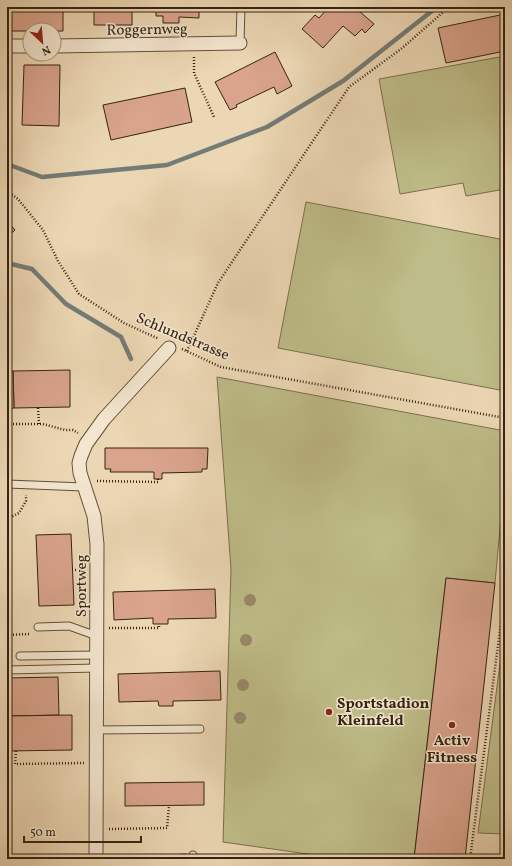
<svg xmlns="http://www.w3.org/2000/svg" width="512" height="866" font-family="Vollkorn,serif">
  <rect width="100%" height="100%" fill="#ecd7b4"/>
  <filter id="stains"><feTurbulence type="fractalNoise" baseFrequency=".005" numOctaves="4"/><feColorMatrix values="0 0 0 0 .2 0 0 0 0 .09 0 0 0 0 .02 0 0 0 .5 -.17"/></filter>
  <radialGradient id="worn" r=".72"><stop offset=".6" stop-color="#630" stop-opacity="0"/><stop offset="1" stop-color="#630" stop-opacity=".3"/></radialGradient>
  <g fill="#bebc88" stroke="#79704d">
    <path d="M505,56v133l-39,7 -3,-13 -63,11 -21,-115z"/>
    <path d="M306,202l199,38v151l-227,-43z"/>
    <path d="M217,377l288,54v43l-10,109 -49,-5 -32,281h-71l-120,-17 8,-273z"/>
    <path d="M505,625v209l-27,-1z"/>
  </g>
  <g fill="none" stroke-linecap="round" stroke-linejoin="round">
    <g stroke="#737c76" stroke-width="4.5">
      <path d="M7,164l35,13 125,-12 100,-38 76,-46 94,-74"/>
      <path d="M7,263l25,6 34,35 55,33 10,22"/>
    </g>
  </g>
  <g fill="#d9a38c" stroke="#342312">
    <path d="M11,7h52v24h-9v-1h-24v1h-19z"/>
    <path d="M99,7h33v18h-38v-16h5z"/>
    <path d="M156,7h43v11l-20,-1v6h-16v-7h-7z"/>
    <path d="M329,7h34l-4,4 15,13 -9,9 -3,-4 -7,7 -12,-10 -20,22 -21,-19 13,-14 4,3z"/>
    <path d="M505,14v37l-59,12 -8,-35z"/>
    <path d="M275,52l17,34 -15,8 -3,-7 -38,18 1,2 -7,3 -15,-28z"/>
    <path d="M24,65h36l-1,61 -37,-1z"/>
    <path d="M185,88l7,34 -81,18 -8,-35z"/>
    <path d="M7,221l8,9 -8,7z"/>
    <path d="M70,370v37l-56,1 -1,-37z"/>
    <path d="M7,371h6l1,37 -7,1z"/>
    <path d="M105,448h103l-1,21h-5v3l-40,1v6h-8v-7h-44l1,-3h-6z"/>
    <path d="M71,534l3,71 -35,1 -3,-71z"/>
    <path d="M446,578l49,5 -30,276h-51z"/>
    <path d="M215,589l1,29 -48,1v5h-15v-6l-39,2 -1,-28z"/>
    <path d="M220,671l1,29 -48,1v5h-14l-1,-5 -39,1 -1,-28z"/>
    <path d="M58,677l1,38 -52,1v-38z"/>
    <path d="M72,715v35l-65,1v-35z"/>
    <path d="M204,782v23l-79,1v-23z"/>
    <path d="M186,854v5h-71z"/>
  </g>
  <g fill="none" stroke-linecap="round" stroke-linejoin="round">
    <g stroke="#62503a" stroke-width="9">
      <g id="service">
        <path d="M240,43l1,-36"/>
        <path d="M7,484l77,3"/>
        <path d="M38,627l31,-1 28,10"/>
        <path d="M20,656l77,-1"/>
        <path d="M7,670l90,-2"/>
        <path d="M96,730l104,-1"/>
        <path d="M193,855v4"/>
      </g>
    </g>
    <g stroke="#62503a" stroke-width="15">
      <g id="minor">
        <path d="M7,46h23"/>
        <path d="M54,46l186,-3"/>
        <path d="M96,859l1,-315 -3,-28 -14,-43 -1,-10 2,-7 5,-12 18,-25 65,-71"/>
      </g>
    </g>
    <g stroke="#342312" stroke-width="2.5" stroke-dasharray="1 2" stroke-linecap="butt">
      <path d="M194,57v16l20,44"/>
      <path d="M7,191l11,8 25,31 15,31 21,33 45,29 35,16"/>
      <path d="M182,349l39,18 284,51"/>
      <path d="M187,351l31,-68 131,-196 52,-38 48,-42"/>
      <path d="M38,408l1,16"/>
      <path d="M7,424h36l22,6h8l5,3"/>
      <path d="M97,481l61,1v-3"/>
      <path d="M7,519l12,-6 7,-12v-6"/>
      <path d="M75,570l8,-1"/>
      <path d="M109,628h50v-4"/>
      <path d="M7,635l23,-1"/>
      <path d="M16,751l-1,13 69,-1"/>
      <path d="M109,829l58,-1 2,-22"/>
      <path d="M470,859l35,-267"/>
    </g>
    <use href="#service" stroke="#f3e5ce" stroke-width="7"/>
    <use href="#minor" stroke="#f3e5ce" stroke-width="13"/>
  </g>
  <g fill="#9a896b">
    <circle cx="250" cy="600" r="6"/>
    <circle cx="246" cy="640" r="6"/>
    <circle cx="243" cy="685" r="6"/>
    <circle cx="240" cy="718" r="6"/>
  </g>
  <g fill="#8f2418" stroke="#f3e5ce" stroke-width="1.5">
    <circle cx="329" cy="712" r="4"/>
    <circle cx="452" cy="725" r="4"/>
  </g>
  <g text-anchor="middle" stroke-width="3" stroke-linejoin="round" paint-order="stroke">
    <g font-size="15" fill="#342312" stroke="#f3e5ce">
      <text transform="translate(147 29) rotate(-1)" y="5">Roggernweg</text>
      <text transform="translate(183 336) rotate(23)" y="5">Schlundstrasse</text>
      <text transform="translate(81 586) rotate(-90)" y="5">Sportweg</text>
    </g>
    <g font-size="15" font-weight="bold" fill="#342312" stroke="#f3e5ce" text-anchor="start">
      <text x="337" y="708">Sportstadion<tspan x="337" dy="17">Kleinfeld</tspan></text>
      <text x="452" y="745" text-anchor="middle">Activ<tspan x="452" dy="17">Fitness</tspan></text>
    </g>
  </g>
  <rect width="512" height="866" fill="none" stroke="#ecd7b4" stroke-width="24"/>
  <rect x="8" y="8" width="496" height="850" fill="none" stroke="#342312" stroke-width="2"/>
  <rect x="12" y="12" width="488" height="842" fill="none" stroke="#342312"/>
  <g transform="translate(42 42) rotate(154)"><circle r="19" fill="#f3e5ce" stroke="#a79783"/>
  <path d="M0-3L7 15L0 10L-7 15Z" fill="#8f2418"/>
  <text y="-6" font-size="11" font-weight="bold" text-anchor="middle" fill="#342312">N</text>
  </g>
  <path d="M24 836v6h117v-6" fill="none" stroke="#342312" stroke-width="2"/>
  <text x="30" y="836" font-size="12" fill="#342312" stroke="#f3e5ce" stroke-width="3" paint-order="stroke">50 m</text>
  <rect width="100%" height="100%" filter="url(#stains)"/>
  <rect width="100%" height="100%" fill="url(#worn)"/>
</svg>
